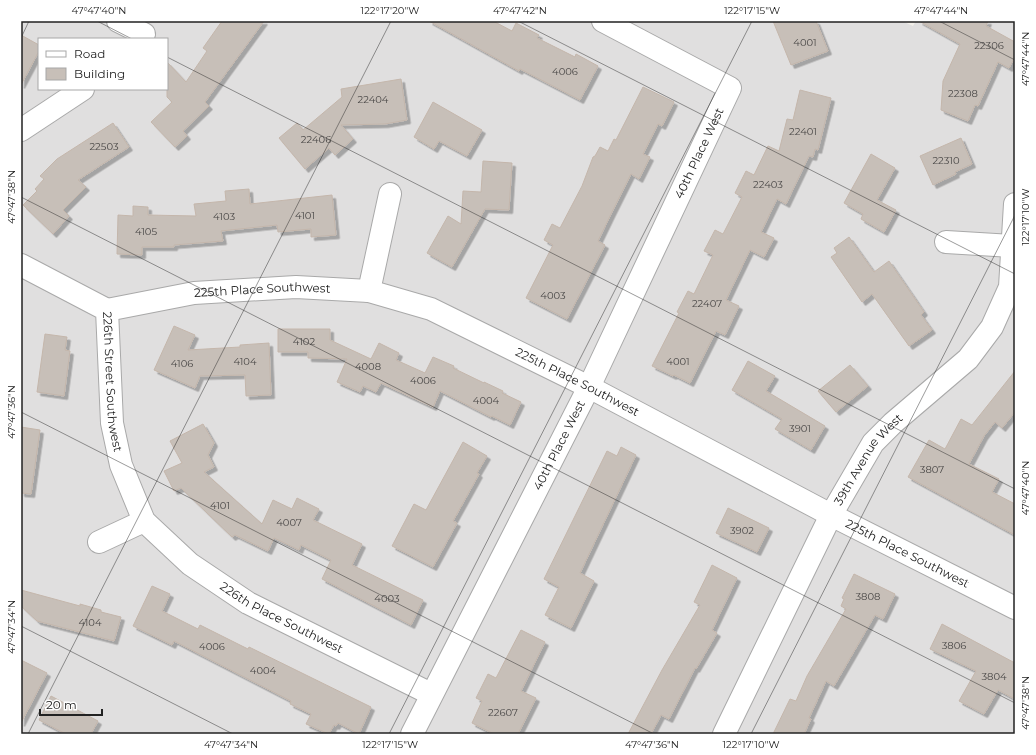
<svg xmlns="http://www.w3.org/2000/svg" width="1036" height="755" font-family="Montserrat,sans-serif">
  <defs>
    <filter id="shadow"><feDropShadow dx="3.5" dy="3.5" stdDeviation="0" flood-color="#0004"/></filter>
  </defs>
  <rect width="100%" height="100%" fill="#f2efe9"/>
  <path fill="#e0dfdf" fill-rule="evenodd" d="M21,21h881l11,5 3,-5h99v713h-994zM39,39h128v50h-128z"/>
  <g fill="#c7bfb8" stroke="#c4b6ab" filter="url(#shadow)">
    <path d="M222,21h42l-59,81 4,4 -26,25 4,5 -12,11 -24,-25 21,-20 -5,-5v-35l19,20 21,-31 -4,-3z"/>
    <path d="M429,21h64l19,10 4,-8 23,12 -2,3 38,19 1,-3 22,12 -18,34 -60,-31 -1,2z"/>
    <path d="M773,21h43l12,30 -37,14z"/>
    <path d="M919,21h69l-2,5 29,16v15l-6,11 -11,-6 -20,44 -3,-1 -7,16 -27,-11 2,-29 17,-37z"/>
    <path d="M21,35l18,10v6l-18,34z"/>
    <path d="M401,79l6,41 -22,4 -44,1 12,14 -18,16 -6,-7 -24,21 -26,-31 18,-15 6,7 39,-33 -1,-8z"/>
    <path d="M643,87l31,15 -12,24 -4,-2 -15,30 7,3 -11,22 -8,-5 -19,38 -14,29 7,4 -38,74 -41,-21 27,-53 -9,-5 8,-16 8,4 22,-42 11,-29 2,-1 5,-9 8,4 6,-12 2,1z"/>
    <path d="M800,90l31,8 -13,52 -3,-1 -2,8 -4,-1 -23,48 -9,-5 -16,33 13,6 -10,19 -14,-7 -15,31 -9,19 13,6 -14,29 -9,-4 -26,52 -16,-8 -1,1 -21,-10 27,-53 -2,-1 11,-21 6,3 19,-39 -9,-4 11,-21 8,4 19,-37 -7,-4 11,-22 8,4 14,-29 11,5 8,-32 6,1z"/>
    <path d="M433,102l49,28 -15,26 -28,-15 -5,8 -20,-12z"/>
    <path d="M113,123l16,24 -51,33 8,7 -23,23 6,6 -16,18 -30,-29 14,-14 -2,-2 9,-10 -4,-3 17,-17z"/>
    <path d="M961,138l11,26 -17,8 1,2 -23,11 -13,-29z"/>
    <path d="M871,154l24,14 -18,32 19,10 -12,22 -23,-13 2,-5 -19,-11z"/>
    <path d="M483,161l29,2 -3,47 -24,-1 -33,58 -25,-14 21,-37 13,8 2,-33 18,1z"/>
    <path d="M249,189l1,15 82,-9 4,40 -25,2v-8l-33,3 -1,-7 -56,6 2,10 -49,4v2h-32v8l-25,-1 1,-39 15,1v-10l15,1v8l48,1 -2,-12 32,-3 -1,-10z"/>
    <path d="M849,237l25,35 15,-11 35,51 -3,3 11,15 -23,16 -37,-52 -10,8 -31,-45 6,-4 -3,-5z"/>
    <path d="M174,326l21,9 -7,15 52,-3v-2l29,-2 2,52 -25,1 -1,-21 -45,1 -5,12 -41,-18z"/>
    <path d="M278,329h52v11l41,19 8,-16 20,10 -3,7 29,13 8,-16 21,9 -1,2 31,15v-1l19,9 -1,2 19,9 -11,23 -18,-9 -1,1 -51,-26 -7,16 -52,-24 -5,9 -13,-6 -3,6 -23,-10 10,-23 -39,-1v-6h-30z"/>
    <path d="M45,334l22,3 -2,13 5,1 -6,45 -27,-4z"/>
    <path d="M748,361l27,15 -9,15 59,35 -14,24 -36,-21 7,-10 -50,-29z"/>
    <path d="M850,365l18,21 -32,26 -18,-21z"/>
    <path d="M1015,371v41l-13,16 -7,-6 -11,14 -15,28 30,15 -7,13 23,12v31l-107,-58 21,-37 16,9 16,-30 11,6z"/>
    <path d="M203,424l11,19 -6,12 6,12 -10,5 58,52 11,-24 19,9 5,-11 22,11 -6,11 49,24 -10,21 71,35 -12,25 -89,-46 9,-19 -30,-15 -2,5 -25,-12 -6,13 -33,-16 -3,2 -51,-49 -7,3 -10,-20 18,-8 -12,-22z"/>
    <path d="M21,427l19,3 -9,64 -10,-1z"/>
    <path d="M463,442l24,14 -10,17 2,1 -26,47 4,2 -24,44 -41,-21 22,-42 12,6z"/>
    <path d="M621,447l15,8 -56,118 14,8 -23,47 -26,-13 14,-28 -15,-8 63,-128 10,5z"/>
    <path d="M728,508l41,20 -12,24 -41,-19z"/>
    <path d="M712,565l25,13 -25,52 5,3 -21,36 -1,-1 -26,51 -8,-4 -10,19h-23l34,-64 38,-65 -6,-3z"/>
    <path d="M854,574l41,20 -12,25 -8,-4 -41,71 -8,-5 -17,37 2,1 -7,15h-31l17,-35 6,2 11,-25 39,-67 -5,-3 3,-7 -2,-1z"/>
    <path d="M152,586l18,8 -8,17 36,18 2,-4 48,24 1,-2 122,60 -12,27 -21,-11 -2,3 -2,-1 -5,9 -23,-10 5,-10 -21,-10 1,-3 -117,-60 -2,4 -39,-19z"/>
    <path d="M21,590l59,16v-2l21,6v2l20,5 -7,24 -77,-20 -16,-15z"/>
    <path d="M942,624l73,39v36l-17,-9 -14,24 -25,-13 17,-30 -46,-22z"/>
    <path d="M521,630l24,12 -24,49 15,7 -18,36h-24l-22,-11 10,-22 -6,-3 12,-24 8,4z"/>
    <path d="M21,660l26,13 -26,50z"/>
    <path d="M51,696l47,25 -7,13h-25l-27,-14z"/>
  </g>
  <g fill="none" stroke-linecap="round" stroke-linejoin="round">
    <g stroke="#a9a9a9" stroke-width="24">
      <g id="minor">
        <path d="M118,21l26,13"/>
        <path d="M21,130l62,-41"/>
        <path d="M946,242l66,4"/>
        <path id="s1" d="M21,265l86,45 5,113 9,42 23,56 46,43 58,39 183,91"/>
        <path d="M369,291l21,-97"/>
        <path id="s2" d="M107,310l87,-17 102,-6 73,4 62,18 158,78 242,128 184,93"/>
        <path d="M99,542l45,-21"/>
        <path id="s3" d="M412,734l177,-347 141,-299 -127,-67"/>
        <path id="s4" d="M724,734l107,-219 42,-72 20,-20 75,-64 24,-32 18,-40 5,-83"/>
      </g>
    </g>
    <use href="#minor" stroke="#fff" stroke-width="22"/>
  </g>
  <path fill="none" stroke="#222" stroke-width="1" stroke-opacity="0.45" d="M97,21l35,18M518,21l497,253M939,21l76,39M21,38l8,-17M167,57l848,432M21,197l994,506M21,412l633,322M21,626l212,108M28,734l363,-713M389,734l363,-713M751,734l264,-519"/>
  <g text-anchor="middle" stroke-width="3.5" stroke-linejoin="round" paint-order="stroke">
    <g font-size="10" fill="#4b4948">
      <text x="805" y="46">4001</text>
      <text x="989" y="49">22306</text>
      <text x="565" y="75">4006</text>
      <text x="963" y="97">22308</text>
      <text x="373" y="103">22404</text>
      <text x="803" y="135">22401</text>
      <text x="316" y="143">22406</text>
      <text x="104" y="150">22503</text>
      <text x="946" y="164">22310</text>
      <text x="768" y="188">22403</text>
      <text x="305" y="219">4101</text>
      <text x="224" y="220">4103</text>
      <text x="146" y="235">4105</text>
      <text x="553" y="299">4003</text>
      <text x="707" y="307">22407</text>
      <text x="304" y="345">4102</text>
      <text x="245" y="365">4104</text>
      <text x="678" y="365">4001</text>
      <text x="182" y="367">4106</text>
      <text x="368" y="370">4008</text>
      <text x="423" y="384">4006</text>
      <text x="486" y="404">4004</text>
      <text x="800" y="432">3901</text>
      <text x="932" y="473">3807</text>
      <text x="220" y="509">4101</text>
      <text x="289" y="526">4007</text>
      <text x="742" y="534">3902</text>
      <text x="868" y="600">3808</text>
      <text x="387" y="602">4003</text>
      <text x="90" y="626">4104</text>
      <text x="954" y="649">3806</text>
      <text x="212" y="650">4006</text>
      <text x="263" y="674">4004</text>
      <text x="994" y="680">3804</text>
      <text x="503" y="716">22607</text>
    </g>
    <g font-size="12" fill="#222" stroke="#fff">
      <text dy="4" stroke="none"><textPath href="#s3" startOffset="648">40th Place West</textPath></text>
      <text dy="4" stroke="none"><textPath href="#s2" startOffset="157">225th Place Southwest</textPath></text>
      <text dy="4" stroke="none"><textPath href="#s1" startOffset="169">226th Street Southwest</textPath></text>
      <text dy="4" stroke="none"><textPath href="#s2" startOffset="492">225th Place Southwest</textPath></text>
      <text dy="4" stroke="none"><textPath href="#s3" startOffset="324">40th Place West</textPath></text>
      <text dy="4" stroke="none"><textPath href="#s4" startOffset="311">39th Avenue West</textPath></text>
      <text dy="4" stroke="none"><textPath href="#s2" startOffset="864">225th Place Southwest</textPath></text>
      <text dy="4" stroke="none"><textPath href="#s1" startOffset="483">226th Place Southwest</textPath></text>
    </g>
  </g>
  <rect width="1036" height="755" fill="none" stroke="#ffffff" stroke-width="44"/>
  <rect x="38" y="38" width="130" height="52" fill="#ffffff" stroke="#a7a7a7"/>
  <rect x="46" y="51" width="20" height="6" fill="#ffffff" stroke="#a7a7a7"/>
  <text x="74" y="58" font-size="12" fill="#222222">Road</text>
  <rect x="46" y="68" width="20" height="12" fill="#c7bfb8" stroke="#a7a7a7"/>
  <text x="74" y="78" font-size="12" fill="#222222">Building</text>
  <path d="M40 709v6h62v-6" fill="none" stroke="#222222" stroke-width="2"/>
  <text x="46" y="709" font-size="12" fill="#222222" stroke="#ffffff" stroke-width="3" paint-order="stroke">20 m</text>
  <rect x="22" y="22" width="992" height="711" fill="none" stroke="#222" stroke-width="1.5"/>
  <g font-size="10" text-anchor="middle" fill="#222">
    <text x="99" y="14">47°47'40"N</text>
    <text x="390" y="14">122°17'20"W</text>
    <text x="520" y="14">47°47'42"N</text>
    <text x="752" y="14">122°17'15"W</text>
    <text x="941" y="14">47°47'44"N</text>
    <text transform="translate(1025 59) rotate(-90)" y="4">47°47'44"N</text>
    <text transform="translate(11 197) rotate(-90)" y="4">47°47'38"N</text>
    <text transform="translate(1025 217) rotate(-90)" y="4">122°17'10"W</text>
    <text transform="translate(11 412) rotate(-90)" y="4">47°47'36"N</text>
    <text transform="translate(1025 488) rotate(-90)" y="4">47°47'40"N</text>
    <text transform="translate(11 627) rotate(-90)" y="4">47°47'34"N</text>
    <text transform="translate(1025 703) rotate(-90)" y="4">47°47'38"N</text>
    <text x="231" y="748">47°47'34"N</text>
    <text x="390" y="748">122°17'15"W</text>
    <text x="652" y="748">47°47'36"N</text>
    <text x="751" y="748">122°17'10"W</text>
  </g>
</svg>
